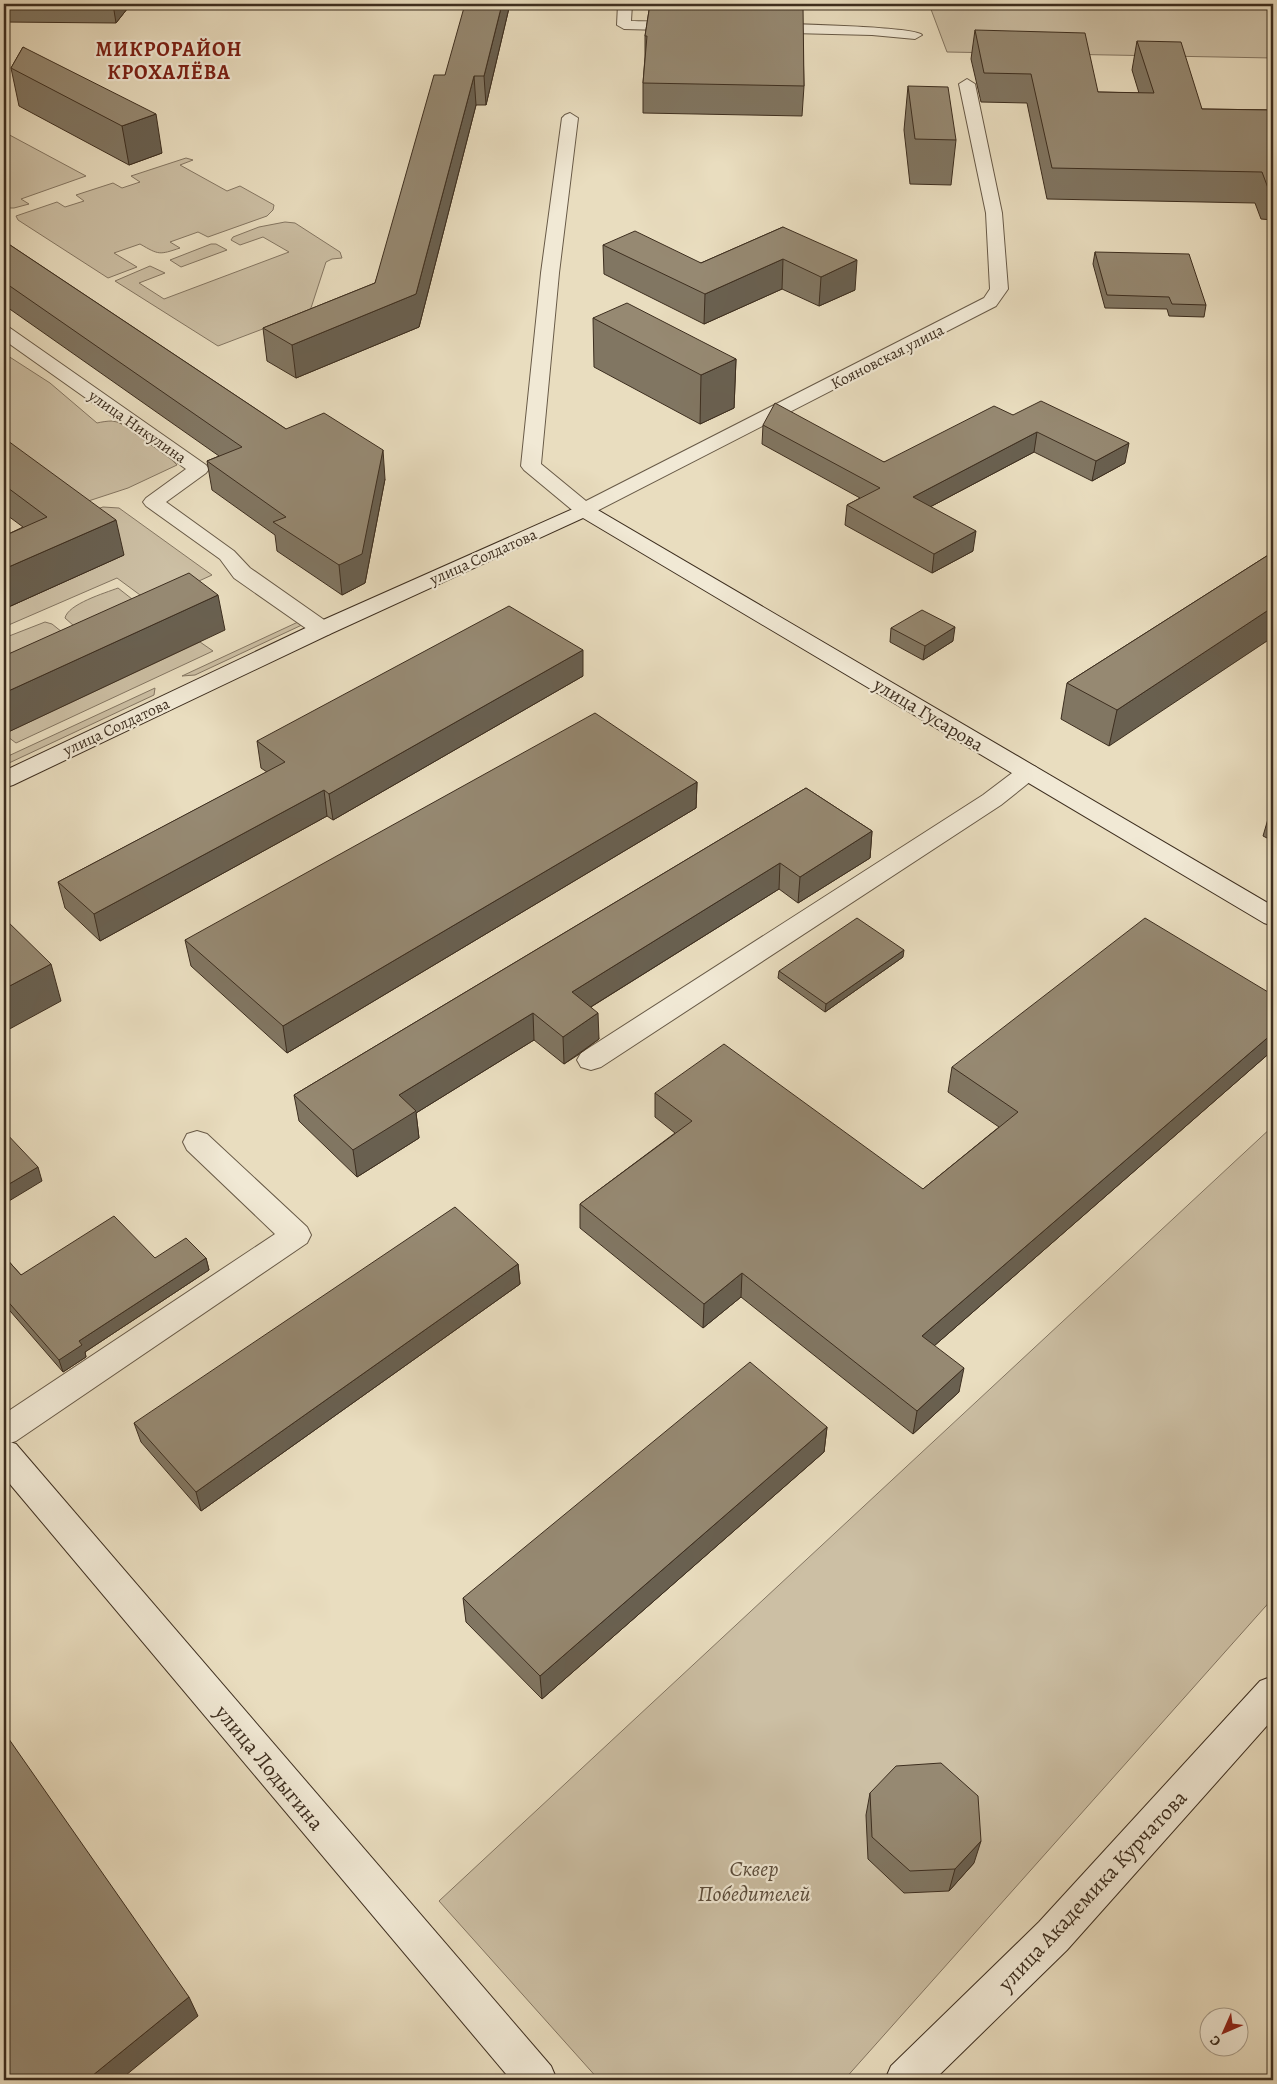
<svg xmlns="http://www.w3.org/2000/svg" width="1277" height="2084" font-family="Alegreya,serif">
  <rect width="100%" height="100%" fill="#e9ddbf"/>
  <filter id="stains"><feTurbulence type="fractalNoise" baseFrequency=".004" numOctaves="4"/><feColorMatrix values="0 0 0 0 .2 0 0 0 0 .09 0 0 0 0 .02 0 0 0 .5 -.17"/></filter>
  <radialGradient id="worn" r=".72"><stop offset=".6" stop-color="#630" stop-opacity="0"/><stop offset="1" stop-color="#630" stop-opacity=".3"/></radialGradient>
  <g fill="#ccbfa4" stroke="#847662">
    <path d="M929,4h344v54l-326,-6z"/>
    <path d="M4,132l82,44 -65,23 8,5 -15,4h-10z"/>
    <path d="M186,158l7,2 -13,5 47,26 13,-5 34,19 -1,5 -6,6 -59,21 -10,-5 -28,10 10,6c-21,7 -21,7 -40,-4l-26,9 23,14 -29,11 -90,-58 -2,-4 41,-14 8,5 19,-6 -8,-6 37,-12 9,5 18,-6 -9,-6z"/>
    <path d="M285,222l10,1 45,29 2,6 -10,1 -6,3 -16,49 -92,35 -103,-65 35,-15 15,7 -26,10 25,16 125,-47 -26,-15 -23,8 -9,-5 2,-3 26,-10z"/>
    <path d="M211,244h5l11,6 -46,17 -11,-7z"/>
    <path d="M4,349l1,5 45,29 47,40c4,-1 10,-2 15,-2 22,3 50,29 65,44l-49,23 -64,21 -60,-44z"/>
    <path d="M103,507l16,1 93,67 -37,17 -20,14 -38,-28 -113,49v-18l119,-54 -29,-45z"/>
    <path d="M118,588l28,22 -63,24 -18,-16c3,-14 40,-25 53,-30z"/>
    <path d="M45,622l7,2 15,12 -63,36v-34z"/>
    <path d="M298,622l6,2 -109,51 -13,1z"/>
    <path d="M200,642l13,9 -197,92 -12,-9z"/>
    <path d="M155,688l-1,7 -145,68h-5v-5z"/>
    <path d="M1273,1126v472l-429,482h-245l-160,-179z"/>
  </g>
  <g fill="none" stroke-linecap="round" stroke-linejoin="round">
    <g stroke="#685a47" stroke-width="2">
      <g id="street">
        <path d="M618,4h14l-1,17c33,1 283,2 291,14l-7,4 -43,-4 -248,-6 -7,-4z"/>
        <path d="M967,79l8,5 27,129 6,76 -12,17 -405,208 -7,2 -7,-2 -53,-44 -3,-4 20,-193 21,-155 3,-3 5,-2 8,5 -19,155 -18,191 45,37 398,-203 6,-9 -4,-76 -27,-129z"/>
        <path d="M4,327l6,1 196,137 3,4 -3,4 -40,29 68,49 16,17 80,56 3,5 -3,5 -8,2 -8,-2 -80,-56 -14,-19 -74,-53 -3,-4 3,-4 40,-29 -182,-129z"/>
        <path d="M1028,764l8,3 4,5 -4,5 -35,28 -400,262 -10,3 -10,-3 -4,-7 4,-7 402,-258 37,-28z"/>
        <path d="M197,1131l10,3 100,93 4,8 -4,8 -291,198 -12,4v-31l271,-180 -88,-84 -4,-8 4,-8z"/>
      </g>
    </g>
    <g stroke="#3d2e1f" stroke-width="2">
      <g id="secondary">
        <path d="M584,504l7,2 682,400v20l-9,-3 -681,-405 -253,116 -317,151 -9,3v-17l310,-147z"/>
        <path d="M4,1440l12,4 535,622 6,14h-46l-507,-603z"/>
        <path d="M1273,1676v43l-206,231 -133,130h-49l6,-14 148,-144 221,-241z"/>
      </g>
    </g>
    <use href="#street" fill="#f1e9d5" fill-rule="evenodd"/>
    <use href="#secondary" fill="#f1e9d5" fill-rule="evenodd"/>
  </g>
  <g fill="#817662" stroke="#3d2e1f">
    <path d="M4,4h127l-15,19 -112,-1z"/>
    <path d="M321,4h14l-4,4z"/>
    <path d="M650,4h152l2,82 -2,30 -159,-3v-30l2,-26v-21z"/>
    <path d="M509,8l-23,97h-10l-57,222 -123,51 -29,-17 -4,-33 112,-45 70,-208z"/>
    <path d="M975,30l123,62 41,1 -7,-23 5,-29 65,68 71,1v110l-12,-1 -6,-16 -208,-4 -20,-96 -46,-1 -10,-43z"/>
    <path d="M23,47l139,106 -33,12 -110,-59 -8,-38z"/>
    <path d="M908,86l48,54 -5,45 -41,-1 -6,-54z"/>
    <path d="M783,227l72,63 -36,16 -37,-17 -78,35 -100,-50 -1,-29 98,18z"/>
    <path d="M4,241l282,188 99,50 -20,104 -23,12 -65,-44 -2,-16 -63,-45 -5,-29 12,-5 -215,-151z"/>
    <path d="M1095,252l111,53 -2,12 -35,-1 -2,-7 -62,-1 -12,-44z"/>
    <path d="M593,318l143,41 -2,49 -34,16 -106,-57z"/>
    <path d="M1013,415l112,48 -33,18 -58,-29 -104,55 43,44 -41,22 -87,-48 2,-20 13,-7 -98,-54 1,-19 121,37z"/>
    <path d="M4,438l120,117 -120,54v-73l19,-9 -19,-14z"/>
    <path d="M1273,552l-164,194 -48,-27 6,-36z"/>
    <path d="M891,628l62,13 -30,19 -33,-18z"/>
    <path d="M583,676l-250,144 -6,-4 -227,125 -35,-33 -7,-26 209,-110 -6,-4 -4,-27z"/>
    <path d="M697,782l-1,26 -409,245 -96,-87 -6,-26z"/>
    <path d="M806,788l66,43 -2,27 -72,45 -19,-14 -188,118 8,32 -21,16 -14,9 -30,-24 -118,73 3,25 -62,39 -58,-56 -5,-26z"/>
    <path d="M1273,802v39l-10,-5z"/>
    <path d="M903,957l-78,55 -47,-34 1,-7z"/>
    <path d="M1273,1050l-339,296 25,46 -46,42 -172,-137 -38,31 -123,-100v-24l95,-71 -20,-16v-24l268,96 76,-62 -51,-35 4,-25z"/>
    <path d="M4,1256l17,19 134,-17h51l3,12 -124,82 1,5 -23,15 -59,-68z"/>
    <path d="M518,1264l2,20 -319,227 -60,-69 -7,-19z"/>
    <path d="M827,1427l-3,25 -282,247 -76,-77 -3,-24z"/>
    <path d="M870,1793l104,70 -25,28 -45,2 -36,-34 -2,-44z"/>
  </g>
  <g fill="#696050" stroke="#3d2e1f">
    <path d="M113,4h18l-15,19z"/>
    <path d="M331,4h4l-4,4z"/>
    <path d="M502,4h7v4l-23,97 -2,-29z"/>
    <path d="M474,76l2,29 -57,222 -123,51 -4,-33 124,-51z"/>
    <path d="M156,114l6,39 -33,12 -7,-39z"/>
    <path d="M783,259l-1,30 -78,35 1,-30z"/>
    <path d="M857,260l-2,30 -36,16 2,-29z"/>
    <path d="M736,359l-2,49 -34,16 1,-49z"/>
    <path d="M1037,432l-3,20 -123,65 2,-20z"/>
    <path d="M1129,443l-4,20 -33,18 4,-20z"/>
    <path d="M383,450l2,29 -20,104 -23,12 -3,-30z"/>
    <path d="M116,520l8,35 -120,54v-40z"/>
    <path d="M976,531l-3,20 -41,22 2,-19z"/>
    <path d="M218,595l7,35 -221,104v-41z"/>
    <path d="M1273,607v30l-164,109 8,-36z"/>
    <path d="M955,627l-2,14 -30,19 2,-14z"/>
    <path d="M583,650v26l-250,144 -4,-26z"/>
    <path d="M697,782l-1,26 -409,245 -4,-27z"/>
    <path d="M324,790l3,26 -227,125 -6,-27z"/>
    <path d="M872,831l-2,27 -72,45 2,-26z"/>
    <path d="M780,863l-1,26 -206,129 -1,-26z"/>
    <path d="M904,950l-1,7 -78,55 1,-8z"/>
    <path d="M51,964l10,37 -57,31v-43z"/>
    <path d="M533,1013l1,27 -118,73 3,25 -62,39 -4,-27 46,-55z"/>
    <path d="M598,1013l1,26 -35,25 -1,-27z"/>
    <path d="M1273,1033v17l-355,310 4,-24z"/>
    <path d="M38,1167l4,14 -38,23v-17z"/>
    <path d="M206,1258l3,12 -124,82 1,5 -23,15 -4,-12 20,-19z"/>
    <path d="M518,1264l2,20 -319,227 -5,-19z"/>
    <path d="M742,1273l-1,24 -38,31 1,-24z"/>
    <path d="M964,1368l-5,24 -46,42 4,-23z"/>
    <path d="M827,1427l-3,25 -282,247 -2,-23z"/>
    <path d="M981,1841l-7,22 -25,28 6,-22z"/>
    <path d="M189,1997l9,19 -78,64h-33z"/>
  </g>
  <g fill="#968972" stroke="#3d2e1f">
    <path d="M465,4h37l-18,72h-10l-58,218 -124,51 -29,-17 112,-45 59,-208h11z"/>
    <path d="M650,4h44l109,2 1,80 -161,-3 4,-47h-2z"/>
    <path d="M975,30l110,3 13,59 56,1 -17,-52 44,1 21,67 71,1v78h-5l-6,-16 -210,-4 -21,-94 -47,-1z"/>
    <path d="M23,47l133,67 -34,12 -111,-58z"/>
    <path d="M908,86l40,1 8,53 -41,-1z"/>
    <path d="M783,227l74,33 -36,17 -38,-18 -78,35 -102,-49 32,-14 66,32z"/>
    <path d="M4,241l282,188 38,-16 59,37 -21,104 -23,11 -66,-43 13,-5 -79,-56 35,-14 -238,-165z"/>
    <path d="M1095,252l94,2 17,51 -34,-1 -3,-7 -62,-2z"/>
    <path d="M627,303l109,56 -35,16 -108,-57z"/>
    <path d="M1041,401l88,42 -33,18 -59,-29 -124,65 63,34 -42,23 -87,-49 33,-17 -117,-63 12,-22 109,59 110,-56 19,9z"/>
    <path d="M4,438l112,82 -112,49v-33l43,-19 -43,-32z"/>
    <path d="M1273,552v55l-156,103 -50,-27z"/>
    <path d="M189,573l29,22 -214,98v-37z"/>
    <path d="M509,606l74,44 -254,144 -5,-4 -230,124 -36,-32 227,-120 -28,-21z"/>
    <path d="M922,610l33,17 -30,19 -34,-18z"/>
    <path d="M595,713l102,69 -414,244 -98,-86z"/>
    <path d="M806,788l66,43 -72,46 -20,-14 -208,129 26,21 -35,24 -30,-24 -134,82 17,16 -63,39 -59,-55z"/>
    <path d="M4,918l47,46 -47,25z"/>
    <path d="M857,918l47,32 -78,54 -47,-33z"/>
    <path d="M1145,918l128,77v38l-351,303 42,32 -47,43 -175,-138 -38,31 -124,-100 112,-83 -37,-28 69,-49 199,145 95,-77 -66,-45z"/>
    <path d="M4,1131l34,36 -34,20z"/>
    <path d="M455,1207l63,57 -322,228 -62,-69z"/>
    <path d="M114,1216l41,42 31,-20 20,20 -127,83 3,4 -23,15 -55,-63v-41l17,19z"/>
    <path d="M750,1362l77,65 -287,249 -77,-78z"/>
    <path d="M4,1732l185,265 -102,83h-83z"/>
    <path d="M941,1763l37,33 3,45 -26,28 -45,2 -38,-34 -2,-44 26,-27z"/>
  </g>
  <g text-anchor="middle" stroke-width="4.5" stroke-linejoin="round" paint-order="stroke">
    <g font-size="16" fill="#3d2e1f" stroke="#f1e9d5">
      <text transform="translate(887 356) rotate(-27)" y="6">Кояновская улица</text>
      <text transform="translate(138 426) rotate(35)" y="6">улица Никулина</text>
      <text transform="translate(483 556) rotate(-24)" y="6">улица Солдатова</text>
      <text transform="translate(116 726) rotate(-25)" y="6">улица Солдатова</text>
    </g>
    <g font-size="19" fill="#3d2e1f" stroke="#f1e9d5">
      <text transform="translate(929 714) rotate(31)" y="7">улица Гусарова</text>
    </g>
    <g font-size="20" font-weight="bold" letter-spacing="1" fill="#7a1f14" stroke="#f1e9d5">
      <text x="169" y="56">МИКРОРАЙОН<tspan x="169" dy="23">КРОХАЛЁВА</tspan></text>
    </g>
    <g font-size="22" fill="#3d2e1f" stroke="#f1e9d5">
      <text transform="translate(270 1767) rotate(50)" y="8">улица Лодыгина</text>
      <text transform="translate(1092 1890) rotate(-47)" y="8">улица Академика Курчатова</text>
    </g>
    <g font-size="22" font-style="italic" fill="#5a4b3a" stroke="#f1e9d5">
      <text x="754" y="1876">Сквер<tspan x="754" dy="25">Победителей</tspan></text>
    </g>
  </g>
  <rect width="1277" height="2084" fill="none" stroke="#e9ddbf" stroke-width="20"/>
  <rect x="5" y="5" width="1267" height="2074" fill="none" stroke="#3d2e1f" stroke-width="2.5"/>
  <rect x="10" y="10" width="1257" height="2064" fill="none" stroke="#3d2e1f"/>
  <g transform="translate(1224 2032) rotate(225)"><circle r="24" fill="#f1e9d5" stroke="#a99e8c"/>
  <path d="M0-4L9 19L0 12L-9 19Z" fill="#8f2418"/>
  <text y="-8" font-size="14" font-weight="bold" text-anchor="middle" fill="#3d2e1f">С</text>
  </g>
  <rect width="100%" height="100%" filter="url(#stains)"/>
  <rect width="100%" height="100%" fill="url(#worn)"/>
</svg>
